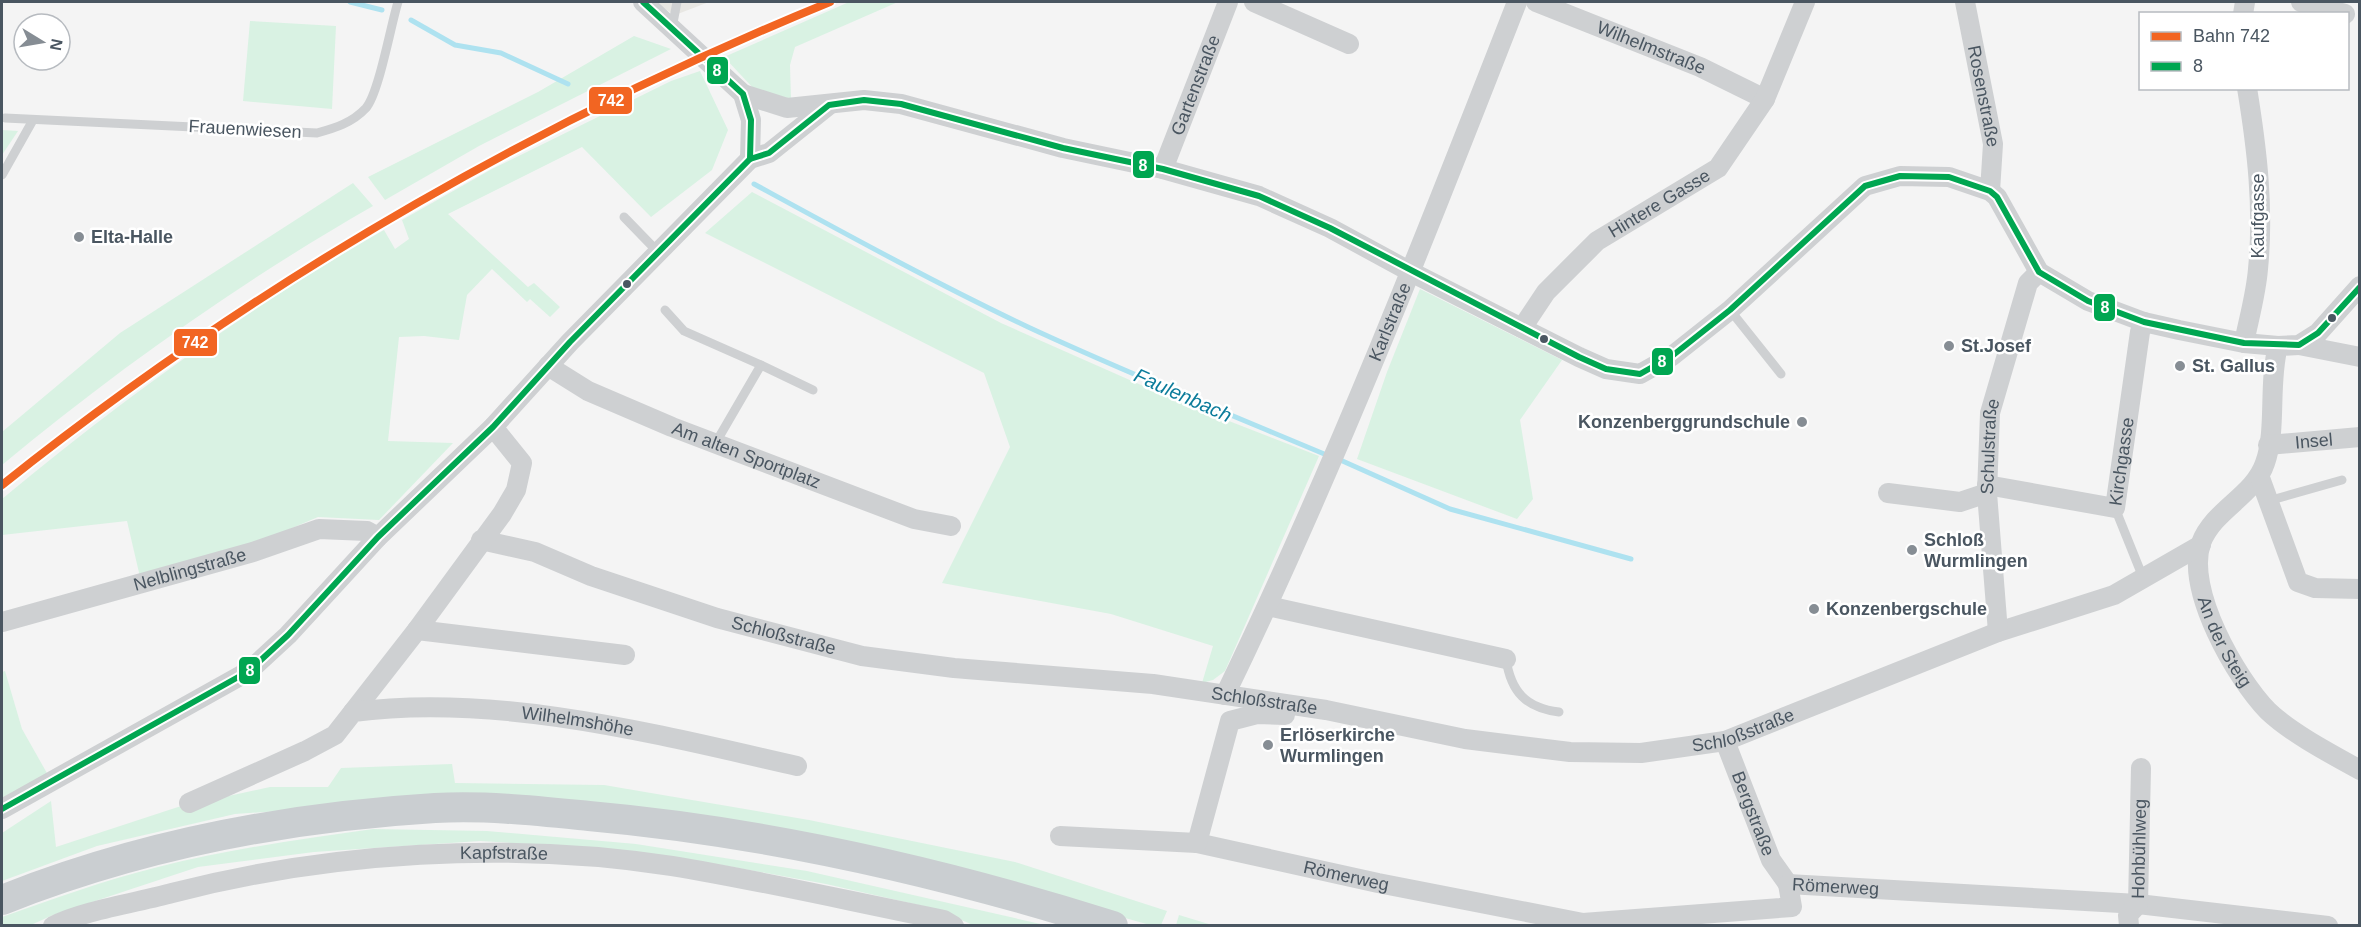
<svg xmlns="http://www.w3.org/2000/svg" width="2361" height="927" font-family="Helvetica,sans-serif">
  <rect width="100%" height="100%" fill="#f4f4f4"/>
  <path fill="#e8e7e3" d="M653,2h56l-34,13z"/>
  <g fill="#d9f2e3">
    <path d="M849,2h49l-103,45 -5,18 1,34 -37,-10 -30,-32z"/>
    <path d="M250,21l86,5 -4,83 -89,-8z"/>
    <path d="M634,36l37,13 -192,97 -94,54 -17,-23 170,-85z"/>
    <path d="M700,71l28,59 -16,40 -61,47 -69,-70 -134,67 80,73 6,-4 26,24 -10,10 -20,-18 -3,3 -35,-33 -25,26 -8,45 -35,-4 -25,1 -11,104 65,2 -74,77 -61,-3 -82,35 -96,25 -13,-56 -125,14v-36c119,-99 247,-192 382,-269l11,19 14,-10 -7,-19 90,-51 179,-88z"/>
    <path d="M2,130l16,1 -16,24z"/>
    <path d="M353,183l20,23c-128,73 -258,165 -371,259v-33l118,-99z"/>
    <path d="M752,192l249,131 174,77 144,56 -94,215 -12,9 -11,3 11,-37 -102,-32 -169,-31 68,-136 -26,-74 -279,-140z"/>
    <path d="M1420,289l142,71 -42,60 13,79 -16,20 -160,-60 30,-87z"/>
    <path d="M5,671l17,58 26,46 -46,25v-128z"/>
    <path d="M452,764l3,19 149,2 205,35 206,42 152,49 -6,14h-11l-213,-60 -472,-67 -230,16 -138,32 -95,35v-48l49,-32 5,46 122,-40 92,-20h58l13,-19z"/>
    <path d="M373,829l114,2 149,13 171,27 238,54h-72l-37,-16 -110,-25 -104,-19 -127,-17 -115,-7 -166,11 -116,15 -145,48 -22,10h-29v-8c51,-18 103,-37 156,-50 71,-18 143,-28 215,-38z"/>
    <path d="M1179,915l33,10h-36z"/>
  </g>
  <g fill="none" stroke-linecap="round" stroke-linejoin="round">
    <g stroke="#aee2f0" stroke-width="5">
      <path d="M350,2l32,8"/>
      <path d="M411,20l44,25 46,8 67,31"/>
      <path d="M754,184c90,49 181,99 274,143 99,46 201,87 301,129"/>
      <path d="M1338,459l112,50 181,50"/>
    </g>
    <g stroke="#ced0d2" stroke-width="9">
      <path d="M672,28l5,-26"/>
      <path d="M5,118l312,15c18,-5 35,-10 49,-25 13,-15 25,-84 32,-106"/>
      <path d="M2,175l31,-55"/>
      <path d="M624,217l33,34"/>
      <path d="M665,310l19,21 77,34 -46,79"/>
      <path d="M1730,310l51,64"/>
      <path d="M761,365l52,25"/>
      <path d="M2268,501l74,-21"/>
      <path d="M2115,508l29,72"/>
      <path d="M1506,659c5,33 20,49 53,53"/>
    </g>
    <g stroke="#ced0d2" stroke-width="20">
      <path d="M643,2l100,92 8,26 -1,39"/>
      <path d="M1254,2l95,42"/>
      <path id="s1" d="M1536,2l164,65 65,32"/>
      <path id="s2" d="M1965,2l28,142 -3,47"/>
      <path d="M2301,2l44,12"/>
      <path d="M2243,14l2,-12"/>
      <path d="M743,94l44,14 77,-8 37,4 162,44 100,21 96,27 71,32 79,43 170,86 27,12 34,5 32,-18 58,-46 135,-124 35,-10 49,1 41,14 7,6 42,75 49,29 56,21 35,8 65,13 34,3 21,-1 19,-12 42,-47"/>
      <path id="s3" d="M1163,169l65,-167"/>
      <path id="s4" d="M1522,328l24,-36 51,-51 121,-73 47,-69 40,-97"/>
      <path d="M2244,343c5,-25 12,-49 14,-74 6,-61 -1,-120 -11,-181"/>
      <path d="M2299,345l61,12"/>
      <path id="s5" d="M2278,346c-10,38 -1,84 -13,117 -11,33 -51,46 -64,80 -16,47 35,135 67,168 23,22 63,43 92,59"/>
      <path id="s6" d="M548,366l40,25 84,36 242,92 37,7"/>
      <path id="s7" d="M2268,445l92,-8"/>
      <path d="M2260,478l38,104 17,6 45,1"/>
      <path id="s8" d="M1987,485l128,23 25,-176 4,-10"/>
      <path d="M1888,493l72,9 27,-9"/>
      <path id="s9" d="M481,540l54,12 56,24 126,42 145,38 92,12 199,16 173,26 139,29 105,13 71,1 84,-12 273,-109 116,-37 87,-50"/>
      <path d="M1268,606l238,53"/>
      <path id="s10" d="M2,622l251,-70 66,-23 48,2 11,6"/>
      <path d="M417,630l85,-116 14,-24 6,-27 -29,-36"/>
      <path id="s11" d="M1998,632l-11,-139 3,-80 38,-130 11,-11"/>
      <path id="s12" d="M1225,695c109,-225 201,-460 292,-693"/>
      <path d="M353,712l64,-82 208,25"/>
      <path id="s13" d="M1725,741l46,119 17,24"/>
      <path id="s14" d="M189,803l116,-52 30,-16 18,-23c145,-19 303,22 444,54"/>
      <path d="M2,809l247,-138 39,-36 90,-98 115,-110 77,-85 180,-183 19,-6 60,-48"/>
      <path id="s15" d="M1060,836l137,7 181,40 205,40 209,-16 -4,-23 350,20 190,22"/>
      <path d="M1197,843l33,-122 27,-7 28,1"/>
      <path id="s16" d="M53,926c28,-15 86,-24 119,-33 158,-41 337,-52 500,-27 91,15 181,36 272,54l10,6"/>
      <path id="s17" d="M2129,926l-1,-11 10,-11 3,-136"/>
    </g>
    <path stroke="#caced1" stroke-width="30" d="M2,900c138,-55 284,-83 433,-92 50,-3 104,3 154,8 178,16 354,56 524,110"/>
    <g stroke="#fff" stroke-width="10">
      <g id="bus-1">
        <path d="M643,2l100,92 8,26 -1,39"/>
        <path d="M2,809l247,-138 39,-36 90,-98 115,-110 77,-85 180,-183 19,-6 60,-48 35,-5 37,4 162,44 100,21 96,27 71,32 249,129 27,12 34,5 32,-18 58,-46 135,-124 35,-10 49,1 41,14 7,6 42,75 49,29 56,21 100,21 55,2 19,-12 42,-46"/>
      </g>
    </g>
    <use href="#bus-1" stroke="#00a651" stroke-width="6"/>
    <g stroke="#fff" stroke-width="12">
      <path id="rail-1" d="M2,485c251,-200 531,-362 828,-483"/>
    </g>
    <use href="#rail-1" stroke="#f26522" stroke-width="8"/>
  </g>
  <g fill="#868d94" stroke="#fff" stroke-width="2">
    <circle cx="79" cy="237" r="6"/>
    <circle cx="1949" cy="346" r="6"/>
    <circle cx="2180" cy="366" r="6"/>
    <circle cx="1802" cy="422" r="6"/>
    <circle cx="1912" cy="550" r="6"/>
    <circle cx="1814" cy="609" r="6"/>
    <circle cx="1268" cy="745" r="6"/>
  </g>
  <g fill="#4a5661" stroke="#fff" stroke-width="2">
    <circle cx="627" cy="284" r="5"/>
    <circle cx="2332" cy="318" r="5"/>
    <circle cx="1544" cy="339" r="5"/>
  </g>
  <g text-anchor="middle" stroke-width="5" stroke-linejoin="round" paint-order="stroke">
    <g font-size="18" fill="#4a5661" stroke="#fff">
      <text dy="6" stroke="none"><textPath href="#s1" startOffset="124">Wilhelmstraße</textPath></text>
      <text dy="6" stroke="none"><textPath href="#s3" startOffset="90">Gartenstraße</textPath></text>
      <text dy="6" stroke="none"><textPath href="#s2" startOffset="96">Rosenstraße</textPath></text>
      <text transform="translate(245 129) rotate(3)" y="6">Frauenwiesen</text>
      <text dy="6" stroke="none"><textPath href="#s4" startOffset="188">Hintere Gasse</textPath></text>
      <text transform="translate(2258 216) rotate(-90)" y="6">Kaufgasse</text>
      <text dy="6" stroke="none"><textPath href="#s12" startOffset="408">Karlstraße</textPath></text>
      <text dy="6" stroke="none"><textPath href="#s7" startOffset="46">Insel</textPath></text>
      <text dy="6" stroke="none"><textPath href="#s11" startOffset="186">Schulstraße</textPath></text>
      <text dy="6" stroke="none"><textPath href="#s6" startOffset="218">Am alten Sportplatz</textPath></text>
      <text dy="6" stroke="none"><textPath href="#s8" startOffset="177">Kirchgasse</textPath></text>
      <text dy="6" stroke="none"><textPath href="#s10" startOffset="195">Nelblingstraße</textPath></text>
      <text dy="6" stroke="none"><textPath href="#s9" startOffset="318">Schloßstraße</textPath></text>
      <text dy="6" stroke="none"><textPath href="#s5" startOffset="326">An der Steig</textPath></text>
      <text dy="6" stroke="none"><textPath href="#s9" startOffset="804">Schloßstraße</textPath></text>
      <text dy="6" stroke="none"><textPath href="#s14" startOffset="416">Wilhelmshöhe</textPath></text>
      <text dy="6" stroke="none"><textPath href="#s9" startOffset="1290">Schloßstraße</textPath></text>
      <text dy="6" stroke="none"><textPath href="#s13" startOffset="78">Bergstraße</textPath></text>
      <text dy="6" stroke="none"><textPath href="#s17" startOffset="81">Hohbühlweg</textPath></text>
      <text dy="6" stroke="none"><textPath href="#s16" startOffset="459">Kapfstraße</textPath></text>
      <text dy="6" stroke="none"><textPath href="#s15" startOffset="290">Römerweg</textPath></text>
      <text dy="6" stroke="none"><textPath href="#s15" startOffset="812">Römerweg</textPath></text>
    </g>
    <g font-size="18" font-weight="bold" fill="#4a5661" stroke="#fff" text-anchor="start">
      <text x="91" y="243">Elta-Halle</text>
      <text x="1961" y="352">St.Josef</text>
      <text x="2192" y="372">St. Gallus</text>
      <text x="1790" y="428" text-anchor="end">Konzenberggrundschule</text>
      <text x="1924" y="546">Schloß<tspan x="1924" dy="21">Wurmlingen</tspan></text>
      <text x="1826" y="615">Konzenbergschule</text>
      <text x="1280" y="741">Erlöserkirche<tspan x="1280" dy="21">Wurmlingen</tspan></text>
    </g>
    <g font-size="20" font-style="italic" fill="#0c7c9b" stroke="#fff">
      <text transform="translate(1183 395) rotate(24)" y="7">Faulenbach</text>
    </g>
  </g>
  <g stroke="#fff" stroke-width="2">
    <rect x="706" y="56" width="23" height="29" rx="6" fill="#00a651"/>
    <rect x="588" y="86" width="45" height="29" rx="6" fill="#f26522"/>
    <rect x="1132" y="150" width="23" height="29" rx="6" fill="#00a651"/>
    <rect x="2093" y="293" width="23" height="29" rx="6" fill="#00a651"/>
    <rect x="173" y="328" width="45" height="29" rx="6" fill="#f26522"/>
    <rect x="1651" y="347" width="23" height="29" rx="6" fill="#00a651"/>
    <rect x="238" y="656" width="23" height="29" rx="6" fill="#00a651"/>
  </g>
  <g font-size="16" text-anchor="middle" font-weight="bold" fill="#fff">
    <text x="717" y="76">8</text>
    <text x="611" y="106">742</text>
    <text x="1143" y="171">8</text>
    <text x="2105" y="313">8</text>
    <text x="195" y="348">742</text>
    <text x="1662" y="367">8</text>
    <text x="250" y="676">8</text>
  </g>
  <rect width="2361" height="927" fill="none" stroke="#4a5661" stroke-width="6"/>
  <rect x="2139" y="12" width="210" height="78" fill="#ffffff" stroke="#b7bbc0" stroke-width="1.5"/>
  <rect x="2151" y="32" width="30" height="9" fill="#f26522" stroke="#b7bbc0" stroke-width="1.5"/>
  <text x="2193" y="42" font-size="18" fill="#4a5661">Bahn 742</text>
  <rect x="2151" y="62" width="30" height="9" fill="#00a651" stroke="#b7bbc0" stroke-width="1.5"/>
  <text x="2193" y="72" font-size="18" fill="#4a5661">8</text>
  <g transform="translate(42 42) rotate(101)"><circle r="28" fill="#ffffff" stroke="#b7bbc0" stroke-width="1.5"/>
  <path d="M0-4.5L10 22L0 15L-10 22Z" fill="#868d94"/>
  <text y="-9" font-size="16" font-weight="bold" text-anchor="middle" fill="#4a5661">N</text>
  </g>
</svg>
